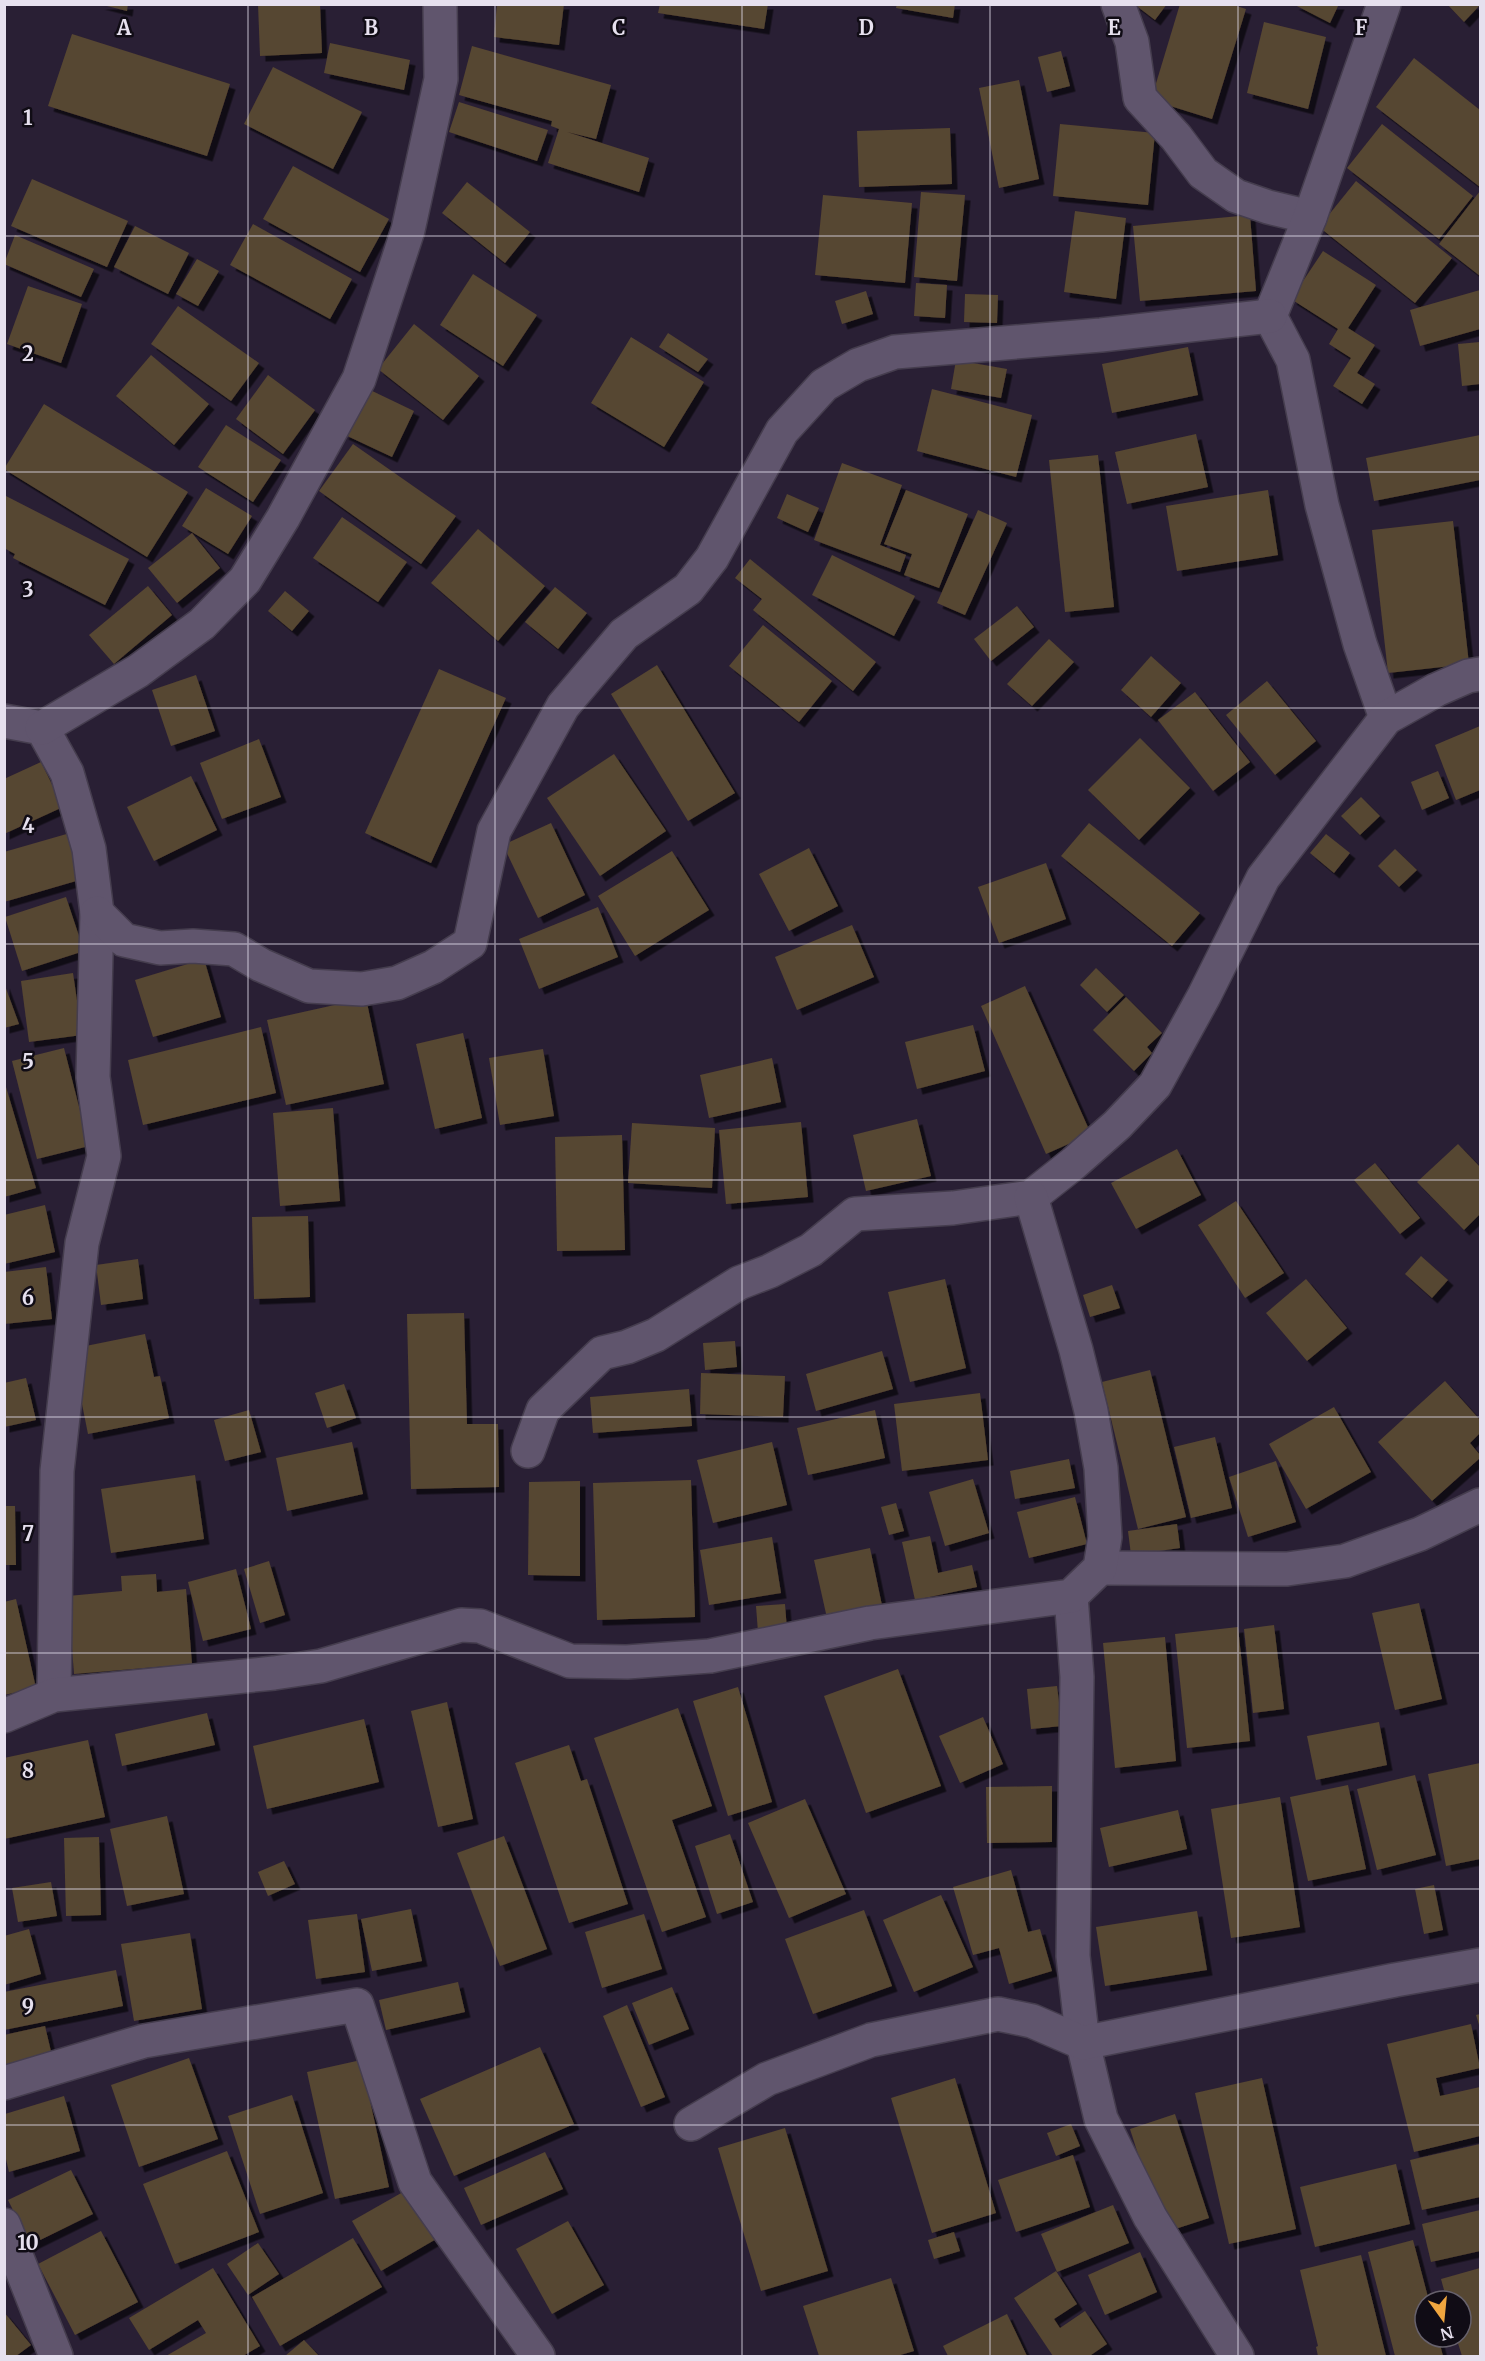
<svg xmlns="http://www.w3.org/2000/svg" width="1485" height="2361" font-family="Merriweather,serif">
  <defs>
    <filter id="shadow"><feDropShadow dx="5.5" dy="5.5" stdDeviation="0" flood-color="#0009"/></filter>
  </defs>
  <rect width="100%" height="100%" fill="#291f34"/>
  <g fill="#574631" filter="url(#shadow)">
    <path d="M99,4h29l-1,7z"/>
    <path d="M258,4h62l2,49 -62,3z"/>
    <path d="M497,4h67l-5,41 -65,-8z"/>
    <path d="M660,4h108l-4,25 -106,-16z"/>
    <path d="M897,4h58l-2,14 -57,-10z"/>
    <path d="M1134,4h33l-12,16z"/>
    <path d="M1180,4h50l16,5 -34,110 -61,-19z"/>
    <path d="M1293,4h46l-9,19z"/>
    <path d="M1447,4h33v1l-16,17z"/>
    <path d="M1264,22l62,15 -18,72 -61,-16z"/>
    <path d="M72,34l158,50 -23,72 -159,-50z"/>
    <path d="M330,43l80,17 -6,30 -80,-17z"/>
    <path d="M472,46l139,39 -15,54 -29,-7 82,26 -10,34 -91,-29 11,-34 -8,-3 1,-5 -93,-26z"/>
    <path d="M1061,51l9,35 -23,6 -9,-35z"/>
    <path d="M1414,58l66,52v77l-104,-80z"/>
    <path d="M273,67l89,45 -29,57 -89,-45z"/>
    <path d="M1019,80l20,99 -40,9 -20,-100z"/>
    <path d="M459,102l89,28 -11,31 -88,-29z"/>
    <path d="M1060,124l95,9 -7,72 -95,-9z"/>
    <path d="M1382,124l91,72 -34,43 -92,-71z"/>
    <path d="M950,128l2,56 -93,3 -2,-56z"/>
    <path d="M293,166l96,53 -29,53 -97,-53z"/>
    <path d="M32,179l96,42 -21,46 -96,-41z"/>
    <path d="M1356,181l96,77 -37,45 -96,-76z"/>
    <path d="M467,182l63,50 -25,31 -63,-50z"/>
    <path d="M1480,191v85l-41,-32z"/>
    <path d="M921,192l44,3 -8,86 -43,-4z"/>
    <path d="M823,195l89,8 -7,80 -90,-8z"/>
    <path d="M1075,211l51,7 -10,81 -52,-7z"/>
    <path d="M1250,215l6,76 -116,10 -7,-75z"/>
    <path d="M253,224l99,55 -22,40 -100,-54z"/>
    <path d="M135,226l54,27 -21,41 -54,-27z"/>
    <path d="M15,235l79,34 -13,28 -77,-33z"/>
    <path d="M1323,251l53,34 -28,43 27,17 -18,28 18,11 -13,20 -29,-18 18,-28 -22,-14 9,-15 -47,-30z"/>
    <path d="M197,259l22,12 -21,35 -22,-12z"/>
    <path d="M473,274l64,41 -34,51 -63,-41z"/>
    <path d="M916,283l31,2 -2,33 -31,-2z"/>
    <path d="M28,286l54,18 -21,59 -54,-19z"/>
    <path d="M1480,290v39l-60,17 -10,-36z"/>
    <path d="M866,291l7,23 -31,10 -7,-23z"/>
    <path d="M965,294l33,1 -1,28 -33,-1z"/>
    <path d="M178,306l81,57 -28,38 -80,-57z"/>
    <path d="M414,324l65,52 -36,44 -65,-51z"/>
    <path d="M668,333l40,26 -10,13 -39,-25z"/>
    <path d="M631,337l73,45 -40,65 -73,-44z"/>
    <path d="M1480,342v42l-18,2 -4,-42z"/>
    <path d="M1188,347l10,48 -86,18 -10,-49z"/>
    <path d="M151,355l58,49 -35,41 -58,-49z"/>
    <path d="M956,360l51,9 -6,29 -50,-9z"/>
    <path d="M268,375l47,35 -32,44 -47,-35z"/>
    <path d="M366,388l48,23 -22,46 -49,-23z"/>
    <path d="M932,389l100,26 -16,62 -99,-26z"/>
    <path d="M44,404l144,88 -41,65 -143,-88z"/>
    <path d="M226,425l55,35 -28,42 -55,-35z"/>
    <path d="M1196,434l12,53 -81,17 -12,-52z"/>
    <path d="M1480,435v45l-106,21 -8,-43z"/>
    <path d="M353,444l103,72 -35,48 -102,-73z"/>
    <path d="M1098,455l16,152 -49,5 -16,-152z"/>
    <path d="M842,463l60,22 -22,60 26,10 -6,17 -86,-32z"/>
    <path d="M206,488l46,28 -24,38 -46,-28z"/>
    <path d="M906,490l62,24 -29,74 -35,-13 8,-21 -28,-10z"/>
    <path d="M1268,490l10,65 -101,16 -11,-65z"/>
    <path d="M787,494l32,14 -11,24 -31,-14z"/>
    <path d="M4,495l125,64 -24,46 -92,-47 2,-4 -11,-6z"/>
    <path d="M978,510l29,13 -42,92 -28,-12z"/>
    <path d="M342,517l65,45 -29,40 -65,-44z"/>
    <path d="M1453,521l16,143 -81,9 -16,-143z"/>
    <path d="M478,529l67,57 -47,55 -67,-58z"/>
    <path d="M192,533l28,35 -43,35 -29,-35z"/>
    <path d="M832,555l83,41 -21,40 -82,-41z"/>
    <path d="M750,559l126,103 -23,29 -100,-81 9,-11 -27,-21z"/>
    <path d="M148,586l24,29 -58,49 -25,-29z"/>
    <path d="M555,587l32,26 -29,36 -33,-27z"/>
    <path d="M285,591l24,20 -17,20 -24,-20z"/>
    <path d="M1017,606l17,21 -43,34 -17,-22z"/>
    <path d="M763,625l69,56 -33,41 -70,-56z"/>
    <path d="M1049,639l25,23 -42,44 -25,-22z"/>
    <path d="M1151,656l30,27 -30,34 -30,-27z"/>
    <path d="M657,665l78,128 -47,28 -77,-127z"/>
    <path d="M439,669l67,29 -75,165 -66,-30z"/>
    <path d="M196,675l19,56 -44,15 -19,-56z"/>
    <path d="M1267,681l49,60 -41,34 -49,-60z"/>
    <path d="M1195,692l55,70 -37,29 -55,-71z"/>
    <path d="M1480,726v64l-24,10 -21,-55z"/>
    <path d="M1140,738l50,50 -51,52 -51,-50z"/>
    <path d="M259,739l22,58 -59,22 -22,-56z"/>
    <path d="M614,754l52,77 -66,45 -53,-78z"/>
    <path d="M41,762l22,45 -59,27v-55z"/>
    <path d="M1438,771l11,27 -27,12 -11,-28z"/>
    <path d="M191,776l26,54 -63,31 -27,-54z"/>
    <path d="M1361,797l19,19 -20,19 -19,-19z"/>
    <path d="M551,823l34,72 -47,23 -35,-73z"/>
    <path d="M1089,823l111,90 -28,33 -111,-90z"/>
    <path d="M70,833l13,46 -79,23v-50z"/>
    <path d="M1326,834l24,19 -16,20 -24,-20z"/>
    <path d="M809,848l29,58 -49,25 -30,-57z"/>
    <path d="M1395,849l22,21 -18,17 -21,-21z"/>
    <path d="M672,851l37,59 -74,46 -37,-60z"/>
    <path d="M1046,863l20,56 -67,24 -21,-56z"/>
    <path d="M66,897l18,54 -62,20 -17,-54z"/>
    <path d="M598,907l20,50 -79,32 -20,-50z"/>
    <path d="M852,925l22,52 -77,33 -22,-53z"/>
    <path d="M204,959l17,58 -68,20 -18,-57z"/>
    <path d="M1096,968l28,27 -17,17 -27,-27z"/>
    <path d="M73,973l9,62 -53,7 -8,-61z"/>
    <path d="M4,983l15,41 -15,4z"/>
    <path d="M1025,986l66,148 -45,20 -65,-148z"/>
    <path d="M1126,997l36,36 -15,14 5,6 -18,18 -41,-41z"/>
    <path d="M366,998l18,86 -98,21 -19,-85z"/>
    <path d="M973,1025l12,46 -68,18 -12,-47z"/>
    <path d="M261,1027l15,66 -133,32 -15,-65z"/>
    <path d="M463,1033l19,85 -47,11 -19,-85z"/>
    <path d="M64,1048l25,98 -52,13 -25,-98z"/>
    <path d="M543,1049l11,67 -54,9 -11,-67z"/>
    <path d="M772,1058l9,44 -72,16 -9,-43z"/>
    <path d="M6,1087l30,101 -32,9v-109z"/>
    <path d="M333,1108l7,93 -60,5 -7,-93z"/>
    <path d="M917,1119l14,57 -65,15 -13,-56z"/>
    <path d="M801,1122l7,75 -82,7 -7,-74z"/>
    <path d="M632,1123l83,5 -3,60 -84,-5z"/>
    <path d="M622,1135l3,115 -68,1 -2,-114z"/>
    <path d="M1458,1144l22,23v47l-16,16 -47,-48z"/>
    <path d="M1177,1149l24,46 -65,34 -25,-46z"/>
    <path d="M1375,1163l45,55 -20,16 -46,-54z"/>
    <path d="M1236,1201l48,72 -39,25 -47,-73z"/>
    <path d="M45,1205l10,47 -51,12v-49z"/>
    <path d="M308,1216l2,81 -56,2 -2,-82z"/>
    <path d="M1421,1256l27,24 -16,18 -27,-24z"/>
    <path d="M138,1259l5,40 -42,6 -5,-40z"/>
    <path d="M46,1267l6,52 -48,5v-52z"/>
    <path d="M945,1279l21,89 -56,14 -22,-90z"/>
    <path d="M1306,1279l41,49 -40,33 -41,-48z"/>
    <path d="M1112,1285l8,23 -30,9 -7,-22z"/>
    <path d="M464,1313l3,111h31l1,63 -88,2 -4,-175z"/>
    <path d="M145,1334l9,43 6,-1 9,42 -81,16 -17,-85z"/>
    <path d="M735,1341l2,26 -32,3 -2,-27z"/>
    <path d="M882,1351l11,38 -77,22 -10,-37z"/>
    <path d="M1150,1370l36,147 -48,12 -36,-147z"/>
    <path d="M701,1373l84,3 -2,41 -83,-3z"/>
    <path d="M26,1378l10,42 -32,7v-44z"/>
    <path d="M1445,1381l35,39v13l-10,10 10,12v3l-48,43 -54,-59z"/>
    <path d="M344,1384l12,34 -29,10 -12,-35z"/>
    <path d="M689,1389l3,37 -99,7 -3,-36z"/>
    <path d="M980,1393l8,67 -86,11 -8,-67z"/>
    <path d="M1334,1407l37,65 -65,37 -37,-65z"/>
    <path d="M249,1410l12,42 -36,9 -11,-41z"/>
    <path d="M875,1410l10,48 -77,17 -11,-47z"/>
    <path d="M1215,1437l17,71 -41,10 -17,-71z"/>
    <path d="M352,1442l11,52 -76,17 -11,-53z"/>
    <path d="M772,1442l15,63 -74,18 -16,-63z"/>
    <path d="M1069,1459l6,29 -60,11 -5,-28z"/>
    <path d="M1276,1461l20,61 -48,15 -19,-60z"/>
    <path d="M195,1475l9,64 -93,14 -10,-64z"/>
    <path d="M973,1479l16,54 -44,13 -16,-54z"/>
    <path d="M691,1480l4,137 -98,3 -4,-137z"/>
    <path d="M580,1481v95l-52,-1 1,-93z"/>
    <path d="M1075,1497l12,47 -58,14 -12,-46z"/>
    <path d="M896,1503l8,28 -15,4 -8,-28z"/>
    <path d="M4,1506h11l1,59h-12z"/>
    <path d="M1177,1524l3,24 -49,7 -3,-24z"/>
    <path d="M930,1536l8,37 34,-8 5,22 -62,13 -13,-58z"/>
    <path d="M772,1537l9,56 -72,12 -9,-55z"/>
    <path d="M870,1548l14,67 -55,12 -15,-67z"/>
    <path d="M269,1561l16,54 -25,8 -16,-54z"/>
    <path d="M236,1569l15,60 -48,12 -15,-59z"/>
    <path d="M156,1574l1,18 29,-3 6,75 -118,10 -6,-78 54,-5 -1,-15z"/>
    <path d="M16,1599l20,89 -32,7v-93z"/>
    <path d="M1419,1603l23,96 -47,11 -23,-97z"/>
    <path d="M785,1604l2,26 -29,2 -2,-26z"/>
    <path d="M1274,1625l10,84 -31,4 -9,-84z"/>
    <path d="M1238,1627l12,114 -63,7 -12,-114z"/>
    <path d="M1165,1637l11,124 -61,7 -12,-125z"/>
    <path d="M898,1669l43,117 -75,27 -42,-117z"/>
    <path d="M1057,1686l5,40 -31,3 -4,-40z"/>
    <path d="M738,1687l34,115 -44,14 -35,-115z"/>
    <path d="M447,1702l26,117 -35,8 -27,-116z"/>
    <path d="M678,1708l34,98 -40,14 34,97 -44,15 -68,-194z"/>
    <path d="M207,1713l8,32 -93,21 -7,-32z"/>
    <path d="M983,1717l20,47 -43,19 -21,-47z"/>
    <path d="M364,1719l15,63 -112,27 -14,-63z"/>
    <path d="M1379,1722l8,43 -71,15 -9,-44z"/>
    <path d="M88,1740l17,77 -101,22v-81z"/>
    <path d="M569,1745l12,36 6,-2 41,125 -59,19 -54,-160z"/>
    <path d="M1480,1763v96l-34,7 -18,-92z"/>
    <path d="M1415,1775l21,80 -59,15 -20,-81z"/>
    <path d="M1348,1785l18,84 -58,12 -18,-84z"/>
    <path d="M1052,1786v56l-65,1 -1,-56z"/>
    <path d="M1280,1797l20,130 -69,11 -20,-129z"/>
    <path d="M805,1799l41,95 -57,24 -41,-95z"/>
    <path d="M1178,1810l9,39 -78,18 -9,-39z"/>
    <path d="M167,1816l17,78 -57,12 -17,-77z"/>
    <path d="M730,1834l23,68 -36,12 -22,-68z"/>
    <path d="M504,1836l43,113 -47,17 -43,-113z"/>
    <path d="M99,1837l2,78 -35,1 -2,-78z"/>
    <path d="M284,1861l11,23 -27,12 -10,-24z"/>
    <path d="M1011,1870l17,62 12,-3 12,42 -43,13 -10,-36 -26,7 -20,-68z"/>
    <path d="M51,1882l6,34 -39,6 -6,-34z"/>
    <path d="M1434,1885l9,45 -19,4 -9,-45z"/>
    <path d="M941,1895l32,72 -59,25 -31,-72z"/>
    <path d="M411,1909l11,52 -50,10 -11,-52z"/>
    <path d="M864,1910l28,76 -79,28 -28,-75z"/>
    <path d="M1197,1911l10,59 -102,16 -9,-59z"/>
    <path d="M357,1914l8,58 -49,7 -8,-59z"/>
    <path d="M644,1914l18,55 -60,19 -17,-56z"/>
    <path d="M29,1929l12,45 -37,11v-49z"/>
    <path d="M190,1933l12,76 -68,12 -13,-77z"/>
    <path d="M116,1970l7,36 -119,24v-38z"/>
    <path d="M458,1982l7,30 -79,18 -7,-30z"/>
    <path d="M672,1987l17,42 -40,16 -17,-42z"/>
    <path d="M627,2005l38,92 -24,10 -38,-91z"/>
    <path d="M1480,2014v14l-4,-13z"/>
    <path d="M1471,2024l9,44 -44,10 4,18 40,-9v49l-66,16 -27,-108z"/>
    <path d="M45,2026l8,34 -49,11v-36z"/>
    <path d="M540,2047l34,77 -120,52 -34,-77z"/>
    <path d="M189,2058l29,81 -79,28 -28,-82z"/>
    <path d="M361,2060l28,127 -54,12 -28,-127z"/>
    <path d="M955,2078l41,135 -64,20 -41,-135z"/>
    <path d="M1262,2078l34,151 -67,15 -34,-151z"/>
    <path d="M292,2095l31,98 -63,21 -32,-98z"/>
    <path d="M64,2096l16,55 -71,21 -4,-17v-41z"/>
    <path d="M1175,2114l34,104 -46,15 -33,-104z"/>
    <path d="M1071,2124l9,22 -24,10 -9,-23z"/>
    <path d="M785,2128l43,143 -67,20 -43,-143z"/>
    <path d="M1480,2144v53l-58,13 -12,-50z"/>
    <path d="M227,2151l32,81 -84,32 -32,-80z"/>
    <path d="M545,2152l18,37 -82,36 -17,-37z"/>
    <path d="M1073,2155l17,52 -74,25 -18,-52z"/>
    <path d="M1396,2164l14,60 -95,23 -15,-60z"/>
    <path d="M71,2170l22,44 -63,31 -22,-45z"/>
    <path d="M410,2188l28,50 -57,33 -29,-50z"/>
    <path d="M1113,2205l16,38 -72,29 -16,-38z"/>
    <path d="M1480,2210v41l-49,11 -9,-38z"/>
    <path d="M568,2221l36,64 -52,29 -36,-65z"/>
    <path d="M101,2231l37,71 -63,33 -37,-71z"/>
    <path d="M954,2232l6,19 -26,8 -6,-19z"/>
    <path d="M353,2238l29,49 -102,59 -28,-49z"/>
    <path d="M1413,2240l16,61h-4v36h13l5,19h-48l-27,-104z"/>
    <path d="M258,2243l21,31 -31,21 -21,-31z"/>
    <path d="M1140,2252l17,40 -52,23 -17,-40z"/>
    <path d="M1361,2255l25,101h-68l-2,-9 2,-1 -18,-76z"/>
    <path d="M213,2268l47,78 -17,10h-77l40,-23 -8,-13 -49,30 -20,-32z"/>
    <path d="M1480,2268v88h-18l-6,-19h5v-36h-14l-6,-22z"/>
    <path d="M1056,2271l21,33 -23,15 6,9 25,-17 22,33 -16,11 1,1h-39l-39,-58z"/>
    <path d="M891,2278l23,73 -17,5h-78l-16,-50z"/>
    <path d="M4,2312l27,33 -15,11h-12z"/>
    <path d="M1007,2314l20,42h-79l-5,-10z"/>
    <path d="M304,2340l15,16h-34z"/>
  </g>
  <g fill="none" stroke-linecap="round" stroke-linejoin="round">
    <g stroke="#453d4e" stroke-width="36">
      <g id="street">
        <path d="M1118,4l14,38 8,56 36,39 27,36 33,23 32,11 42,10"/>
        <path d="M1270,316l23,44 29,145 38,139 26,74"/>
        <path d="M1270,316l40,-99 74,-213"/>
        <path d="M4,721l38,7 25,45 22,76 8,64 -4,164 11,79 -22,87 -25,228 -3,224"/>
        <path d="M42,728l96,-57 64,-47 43,-44 38,-62 76,-139 49,-149 33,-151 -1,-75"/>
        <path d="M97,913l27,27 36,8 33,-2 41,3 27,16 48,21 53,3 35,-6 36,-16 37,-24 24,-112 69,-125 61,-72 64,-45 24,-31 70,-127 42,-46 34,-20 37,-13 206,-17 169,-19"/>
        <path d="M528,1451l15,-41 59,-57 25,-6 29,-12 83,-52 31,-12 41,-21 44,-36 98,-6 78,-11 43,-34 43,-38 38,-40 49,-89 59,-118 123,-160 50,-28 32,-14 12,-2"/>
        <path d="M1100,1568l187,1 58,-8 75,-27 60,-29"/>
        <path d="M1071,1596l6,81 -4,279 10,87 18,76 49,98 87,139"/>
        <path d="M4,1716l50,-21 220,-22 47,-7 140,-41 19,1 90,35 57,1 83,-6 160,-33 201,-27 29,-28 5,-31 -4,-69 -10,-57 -15,-61 -45,-153"/>
        <path d="M4,2083l140,-42 213,-36 58,177 123,174"/>
        <path d="M691,2124l76,-45 104,-39 127,-26 34,7 51,22 312,-63 85,-15"/>
        <path d="M4,2225l52,131"/>
      </g>
    </g>
    <use href="#street" stroke="#60556d" stroke-width="33"/>
  </g>
  <path fill="none" stroke="#e6e0ee" stroke-width="1.5" stroke-opacity="0.55" d="M248,4v2352M495,4v2352M742,4v2352M990,4v2352M1238,4v2352M4,236h1476M4,472h1476M4,708h1476M4,944h1476M4,1180h1476M4,1417h1476M4,1653h1476M4,1889h1476M4,2125h1476"/>
  <g font-size="20" text-anchor="middle" font-weight="bold" fill="#e6e0ee" stroke="#100c15" stroke-width="5" stroke-linejoin="round" paint-order="stroke">
    <text x="124" y="35">A</text>
    <text x="371" y="35">B</text>
    <text x="619" y="35">C</text>
    <text x="866" y="35">D</text>
    <text x="1114" y="35">E</text>
    <text x="1361" y="35">F</text>
    <text x="28" y="125">1</text>
    <text x="28" y="361">2</text>
    <text x="28" y="597">3</text>
    <text x="28" y="833">4</text>
    <text x="28" y="1069">5</text>
    <text x="28" y="1305">6</text>
    <text x="28" y="1541">7</text>
    <text x="28" y="1778">8</text>
    <text x="28" y="2014">9</text>
    <text x="28" y="2250">10</text>
  </g>
  <rect width="1485" height="2361" fill="none" stroke="#e6e0ee" stroke-width="12"/>
  <g transform="translate(1443 2319) rotate(165)"><circle r="28" fill="#100c15" stroke="#66616c" stroke-width="1.5"/>
  <path d="M0-4.5L10 22L0 15L-10 22Z" fill="#f0a63f"/>
  <text y="-9" font-size="16" font-weight="bold" text-anchor="middle" fill="#e6e0ee">N</text>
  </g>
</svg>
